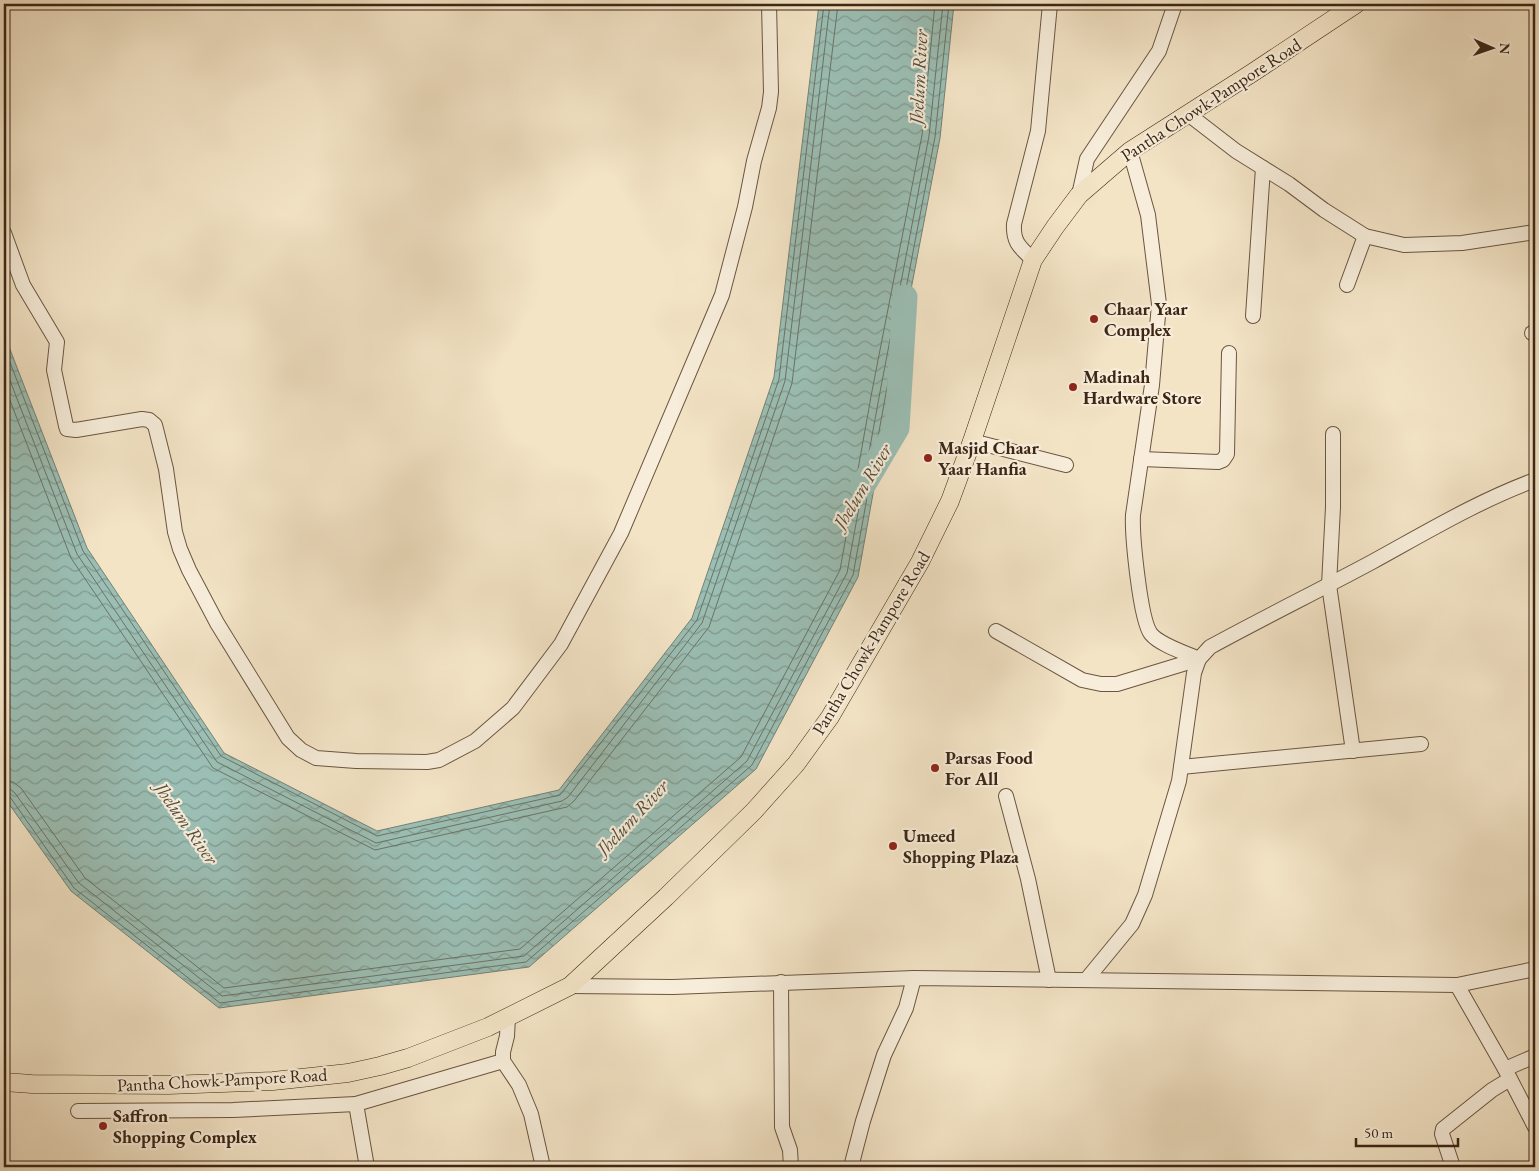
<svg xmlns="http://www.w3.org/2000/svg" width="1539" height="1171" font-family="'EB Garamond',serif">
  <defs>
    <pattern id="water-waves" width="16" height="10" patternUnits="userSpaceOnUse" patternTransform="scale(1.25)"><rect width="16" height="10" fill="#9bbfb5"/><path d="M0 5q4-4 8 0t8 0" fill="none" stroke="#809b92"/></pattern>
  </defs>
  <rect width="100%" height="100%" fill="#f3e4c6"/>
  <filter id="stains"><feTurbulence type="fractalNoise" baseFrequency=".004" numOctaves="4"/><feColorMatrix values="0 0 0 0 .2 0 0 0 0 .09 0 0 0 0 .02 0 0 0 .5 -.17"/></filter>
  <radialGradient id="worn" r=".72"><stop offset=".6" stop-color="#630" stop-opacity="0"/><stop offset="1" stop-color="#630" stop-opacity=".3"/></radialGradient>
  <path fill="url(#water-waves)" stroke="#758275" d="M819,4h135l-14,134 -49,256 -33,183 -102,192 -227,198 -310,41 -148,-117 -67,-94v-463l83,214 137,205 153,78 182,-41 133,-172 82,-241z"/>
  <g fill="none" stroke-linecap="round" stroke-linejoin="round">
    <g stroke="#6c7365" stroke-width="1">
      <path d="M4,347l79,204 138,205 156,80 183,-41 137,-175 82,-241 45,-375"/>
      <path d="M4,365l73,189 140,208 159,81 186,-42 6,-4 134,-174 83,-242 45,-377"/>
      <path d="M4,385l67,173 142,210 162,82 192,-43 7,-6 135,-174 83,-244 46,-379"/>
      <path d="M4,781l9,1 8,6 64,90 139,110 296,-39 221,-192 99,-187 32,-179 50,-256 13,-131"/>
      <path d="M4,788l6,1 5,4 64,90 143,113 302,-40 223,-195 100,-188 33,-181 49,-256 14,-132"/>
      <path d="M4,795l6,2 64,91 146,115 306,-41 226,-197 101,-190 33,-182 49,-256 14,-133"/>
    </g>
    <path stroke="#9bbfb5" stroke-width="25" d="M862,487l35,-59 8,-131"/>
    <g stroke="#6a5641" stroke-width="16">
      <g id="minor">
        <path d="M1188,114l48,37 53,33 35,26 41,26 39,9 58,-2 73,-11"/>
        <path d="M1130,151l18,64 11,89 -7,81 -19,130c-1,20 7,105 18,119 9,11 35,19 48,25"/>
        <path d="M1079,195l8,-36 72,-108 16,-47"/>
        <path d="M4,233l19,52 34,57 -3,28 12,56 1,3 9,1 66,-11 7,1 6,5 11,44 9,63 5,17 9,21 28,53 71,115 13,12 15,8 40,3 71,1 12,-2 36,-19 38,-33 48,-64 60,-111 101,-238 23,-88 9,-46 15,-53 2,-16 -2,-88"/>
        <path d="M1033,260c-13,-13 -20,-17 -19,-36l24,-93 12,-127"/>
        <path d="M1347,285l18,-49"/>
        <path d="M1253,316l10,-148"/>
        <path d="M1532,333h3"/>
        <path d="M1333,434v73l-4,78 24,166"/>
        <path d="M972,441l94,24"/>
        <path d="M1141,459l77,3 5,-2 4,-6 2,-101"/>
        <path d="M996,631l86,49 19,4h16l82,-25"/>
        <path d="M1181,767l240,-23"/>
        <path d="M1006,796l22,83 21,101"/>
        <path d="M1086,980l46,-56 13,-29 34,-114 15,-108 5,-14 11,-12c53,-29 108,-56 162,-85 53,-29 106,-61 163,-82"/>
        <path d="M781,982l1,145 8,23 1,17"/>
        <path d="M1457,985l48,84 30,58"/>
        <path d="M570,986l103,1 241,-9 543,7 78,-16"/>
        <path d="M508,1017l-1,19 -4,16v9l16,24 12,29 12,53"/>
        <path d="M1505,1069l30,-13"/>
        <path d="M356,1104l11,63"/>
        <path d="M78,1111l155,-1 123,-6 147,-43"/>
        <path d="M851,1167l12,-46 21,-66 22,-47 8,-30"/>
        <path d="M1453,1167l-11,-33 1,-5 49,-39 18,-11"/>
      </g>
    </g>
    <g stroke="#3c2715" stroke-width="19">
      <path id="major" d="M4,1082l28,2 136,1 105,-4 75,-8 32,-7 28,-8 80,-31 82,-41 96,-89 88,-86 42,-47 34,-47 90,-155 30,-61 22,-60 61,-181 22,-33 24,-32 51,-44 122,-78 104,-69"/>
    </g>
    <use href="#minor" stroke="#f7edda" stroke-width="14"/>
    <use href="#major" stroke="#f3e4c6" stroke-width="18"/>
  </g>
  <g fill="#8f2418" stroke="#f7edda" stroke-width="2">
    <circle cx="1094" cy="319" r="5"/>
    <circle cx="1073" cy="387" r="5"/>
    <circle cx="928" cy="458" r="5"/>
    <circle cx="935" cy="768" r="5"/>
    <circle cx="893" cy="846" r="5"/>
    <circle cx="103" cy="1126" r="5"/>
  </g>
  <g text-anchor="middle" stroke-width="4.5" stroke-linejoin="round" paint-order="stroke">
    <g font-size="18" fill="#3c2715" stroke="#f7edda">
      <text transform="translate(1211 100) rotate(-33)" y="6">Pantha Chowk-Pampore Road</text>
      <text transform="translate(871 643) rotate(-59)" y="6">Pantha Chowk-Pampore Road</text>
      <text transform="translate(222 1080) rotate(-3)" y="6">Pantha Chowk-Pampore Road</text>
    </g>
    <g font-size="18" font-weight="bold" fill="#3c2715" stroke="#f7edda" text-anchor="start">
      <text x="1104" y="315">Chaar Yaar<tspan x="1104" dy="21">Complex</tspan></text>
      <text x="1083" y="383">Madinah<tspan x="1083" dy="21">Hardware Store</tspan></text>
      <text x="938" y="454">Masjid Chaar<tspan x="938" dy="21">Yaar Hanfia</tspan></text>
      <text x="945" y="764">Parsas Food<tspan x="945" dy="21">For All</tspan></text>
      <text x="903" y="842">Umeed<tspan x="903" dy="21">Shopping Plaza</tspan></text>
      <text x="113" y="1122">Saffron<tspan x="113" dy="21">Shopping Complex</tspan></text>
    </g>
    <g font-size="19" font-style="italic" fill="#544d3d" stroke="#f7edda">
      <text transform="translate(918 77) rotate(-87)" y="7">Jhelum River</text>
      <text transform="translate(862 486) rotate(-59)" y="7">Jhelum River</text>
      <text transform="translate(632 817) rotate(-47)" y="7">Jhelum River</text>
      <text transform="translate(187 823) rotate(55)" y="7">Jhelum River</text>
    </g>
  </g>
  <rect width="1539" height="1171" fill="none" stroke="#f3e4c6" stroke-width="20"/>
  <rect x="5" y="5" width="1529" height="1161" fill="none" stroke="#3c2715" stroke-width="2.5"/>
  <rect x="10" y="10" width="1519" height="1151" fill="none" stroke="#3c2715"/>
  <g transform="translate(1492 48) rotate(92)" stroke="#f7edda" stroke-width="4" paint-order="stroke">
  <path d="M0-4L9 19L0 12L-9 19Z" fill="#3c2715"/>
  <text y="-8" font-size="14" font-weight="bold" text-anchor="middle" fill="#3c2715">N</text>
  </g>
  <path d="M1356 1138v8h102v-8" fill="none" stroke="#3c2715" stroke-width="2.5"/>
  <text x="1364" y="1138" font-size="15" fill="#3c2715" stroke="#f7edda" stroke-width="4" paint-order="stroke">50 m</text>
  <rect width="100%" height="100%" filter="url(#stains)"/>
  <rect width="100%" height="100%" fill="url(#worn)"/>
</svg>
